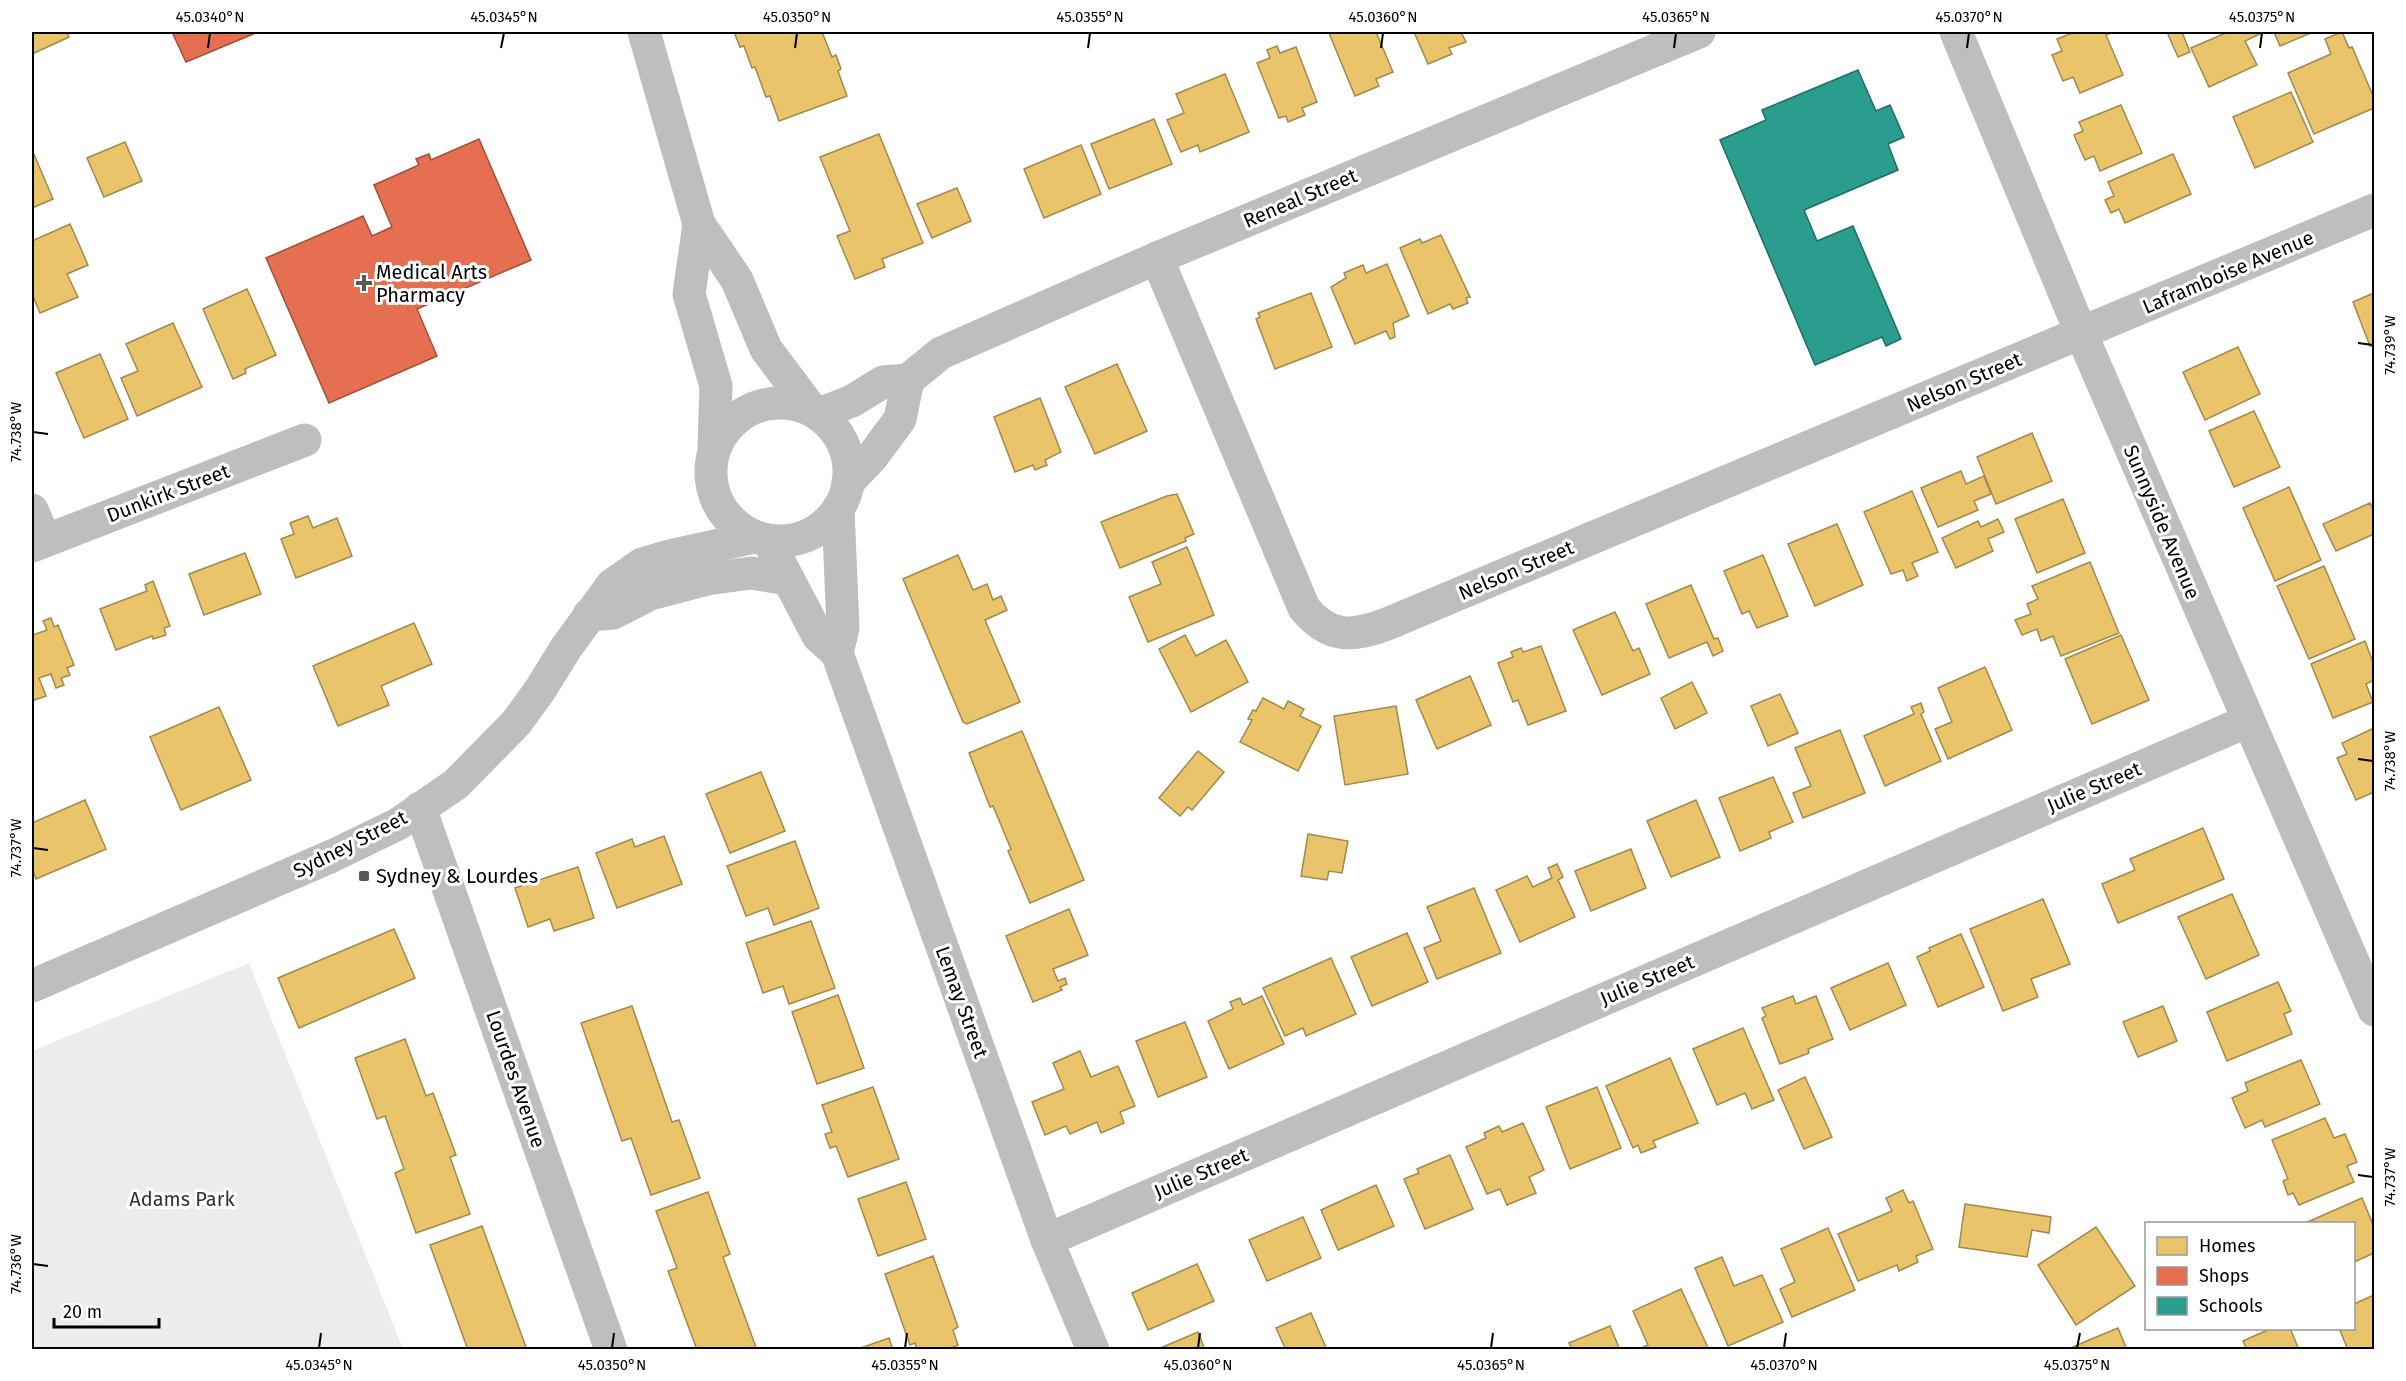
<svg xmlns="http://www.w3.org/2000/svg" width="2406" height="1381" font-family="'Fira Sans',sans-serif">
  <rect width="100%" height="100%" fill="#fff"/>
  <path fill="#ececec" d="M249,963l154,386h-371v-298z"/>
  <g fill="#e9c46a" stroke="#a3894a" stroke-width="1.5">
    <path d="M32,32h35l2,5 -37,17z"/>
    <path d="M734,32h88l10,25 4,-2 5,14 -3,2 9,25 -68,25 -9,-25 -4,1 -11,-30 -3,1 -8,-22 -4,1z"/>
    <path d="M1333,32h43l17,40 -17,7 3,7 -24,10 -26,-63z"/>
    <path d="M1414,32h47l5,10 -17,6 3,6 -24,10z"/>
    <path d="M2075,32h38l-7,3 17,40 -43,18 -7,-16 -10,4 -11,-26 10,-4 -5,-12z"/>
    <path d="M2167,32h15l8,20 -12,5z"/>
    <path d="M2228,32h36l-19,9 12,24 -48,22 -18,-39z"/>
    <path d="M2274,32h39l-33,14z"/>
    <path d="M2342,32l7,16 3,-1 22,51v10l-60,26 -26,-61 43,-19 -6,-15z"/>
    <path d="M1277,46l3,7 16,-6 21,55 -15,6 3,7 -17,7 -2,-6 -7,2 -22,-55 13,-5 -3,-8z"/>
    <path d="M1225,74l24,58 -49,20 -2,-7 -17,7 -14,-32 17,-7 -8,-19z"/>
    <path d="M2291,92l22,50 -58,26 -22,-51z"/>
    <path d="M2121,105l21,48 -42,18 -6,-15 -9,4 -11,-25 9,-4 -4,-9z"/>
    <path d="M1154,119l18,45 -63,25 -18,-45z"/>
    <path d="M879,134l44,109 -41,16 3,8 -30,12 -18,-43 13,-5 -30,-74z"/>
    <path d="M125,142l17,39 -38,16 -17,-39z"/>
    <path d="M1081,145l20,49 -57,24 -20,-49z"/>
    <path d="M33,152l20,47 -21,9v-55z"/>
    <path d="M2173,154l18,40 -66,29 -6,-14 -8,4 -6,-13 9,-4 -6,-14z"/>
    <path d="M957,188l14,33 -39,17 -15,-34z"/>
    <path d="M70,224l18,41 -21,9 11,23 -38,16 -8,-19v-53z"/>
    <path d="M1441,235l29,62 -4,1 2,5 -15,6 -3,-5 -22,10 -28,-66 20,-9 2,4z"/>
    <path d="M1387,264l22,52 -16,7 2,14 -5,2 -4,-8 -31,13 -24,-57 15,-9 -2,-5 19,-8 3,8z"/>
    <path d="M247,289l29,66 -31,14 1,4 -13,6 -30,-70z"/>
    <path d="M1311,293l21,54 -57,22 -19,-50 4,-2 -2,-4z"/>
    <path d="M2374,293v52l-4,1 -17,-44z"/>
    <path d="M173,323l29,64 -65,29 -16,-38 17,-7 -12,-27z"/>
    <path d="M2238,347l22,47 -55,26 -22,-48z"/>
    <path d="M100,354l28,65 -44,19 -28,-65z"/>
    <path d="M1117,364l30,67 -52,23 -30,-67z"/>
    <path d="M1040,398l21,54 -16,8 2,5 -12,5 -2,-5 -18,7 -21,-55z"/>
    <path d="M2254,411l26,56 -46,20 -25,-56z"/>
    <path d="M2032,433l20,48 -56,23 -19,-47z"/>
    <path d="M1961,471l5,13 18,-8 7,18 -17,7 4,9 -40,17 -17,-39z"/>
    <path d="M2289,487l32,73 -46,21 -32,-73z"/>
    <path d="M1912,491l26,61 -26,11 6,13 -11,5 -4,-11 -12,4 -27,-62z"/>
    <path d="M1177,494l17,40 -9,4 1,3 -66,27 -19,-46 66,-26z"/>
    <path d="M2063,499l22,54 -48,20 -22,-54z"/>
    <path d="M2370,503l4,8v23l-38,17 -13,-27z"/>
    <path d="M308,516l5,12 24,-10 15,38 -56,22 -15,-39 13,-5 -4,-11z"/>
    <path d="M1998,519l6,13 -16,7 5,12 -37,17 -14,-30 36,-17 3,6z"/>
    <path d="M1837,524l26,61 -48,21 -27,-62z"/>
    <path d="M1187,547l27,68 -66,27 -19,-45 32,-13 -9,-22z"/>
    <path d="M245,553l16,41 -57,21 -15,-41z"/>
    <path d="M958,555l15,35 14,-6 6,16 8,-4 6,14 -22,10 35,82 -53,22 -4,-2 -60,-143z"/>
    <path d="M1763,555l25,61 -31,12 -8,-17 -7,3 -18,-43z"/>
    <path d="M2090,562l29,71 -58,23 -8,-20 -12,5 -4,-12 -15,6 -7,-15 16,-6 -4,-10 11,-5 -6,-13z"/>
    <path d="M2324,566l31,73 -46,20 -32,-73z"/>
    <path d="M153,581l17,45 -6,2 2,7 -13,4 -1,-3 -36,14 -16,-41 47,-18 -2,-6z"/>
    <path d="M1691,585l23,54 4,-1 5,13 -10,5 -6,-14 -38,16 -23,-54z"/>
    <path d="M1615,612l18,39 6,-3 11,26 -48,21 -29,-65z"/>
    <path d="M51,618l3,9 4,-2 16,40 -7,3 3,7 -9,3 3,7 -8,3 -5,-14 -12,4 7,18 -14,5v-70l1,4 14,-5 -4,-9z"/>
    <path d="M414,623l18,41 -51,22 8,19 -51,21 -25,-60z"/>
    <path d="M1185,635l11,21 30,-16 22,42 -57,30 -32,-63z"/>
    <path d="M2121,635l28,65 -57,24 -27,-65z"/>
    <path d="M2365,641l9,24v15l-8,4 7,18 -40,16 -22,-54z"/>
    <path d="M1541,646l25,65 -38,14 -10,-25 -5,2 -15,-39 15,-6 -2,-5 10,-4 2,4z"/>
    <path d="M1985,667l27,63 -64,29 -13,-30 17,-7 -14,-34z"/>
    <path d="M1470,676l21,49 -54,24 -21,-49z"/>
    <path d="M1692,682l15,31 -32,16 -14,-31z"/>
    <path d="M1780,694l18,39 -30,13 -17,-40z"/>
    <path d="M1263,698l21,11 4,-8 16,8 -4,7 21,10 -23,45 -58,-29 12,-22 -4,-1 5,-9 3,1z"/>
    <path d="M1921,703l3,9 -3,2 20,47 -56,25 -21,-50 50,-22 -3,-7z"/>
    <path d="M1396,706l12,68 -63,11 -11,-69z"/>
    <path d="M219,707l32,73 -70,30 -31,-73z"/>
    <path d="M2374,728v64l-18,8 -19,-42 10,-4 -5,-11z"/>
    <path d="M1840,730l25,63 -62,25 -10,-25 18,-7 -16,-38z"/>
    <path d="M1022,731l62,149 -54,23 -22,-52 3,-2 -18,-43 -3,1 -21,-54z"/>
    <path d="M1198,751l26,21 -32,38 -4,-3 -8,9 -21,-18z"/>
    <path d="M761,772l24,59 -55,22 -24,-59z"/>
    <path d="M1773,777l20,45 -24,10 2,6 -31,13 -21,-53z"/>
    <path d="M85,800l21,49 -70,30 -4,-11v-45z"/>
    <path d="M1696,800l24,57 -49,20 -24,-56z"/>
    <path d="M2203,828l21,51 -106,44 -16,-39 33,-14 -5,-11z"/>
    <path d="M1308,834l40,7 -6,32 -13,-2 -2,9 -26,-4z"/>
    <path d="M664,836l18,48 -65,24 -21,-55 36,-14 3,8z"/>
    <path d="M795,841l24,67 -45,17 -6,-17 -22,8 -19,-50z"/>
    <path d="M1631,849l15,39 -55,23 -16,-40z"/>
    <path d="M1557,864l6,13 -5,3 17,37 -55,25 -24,-52 31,-14 6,11 19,-9 -4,-10z"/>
    <path d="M578,867l16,51 -40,13 -4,-12 -22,8 -13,-39z"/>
    <path d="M1474,888l27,65 -64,26 -13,-31 17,-7 -14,-34z"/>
    <path d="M2232,894l27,61 -53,24 -28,-62z"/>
    <path d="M2043,899l27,65 -39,15 7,18 -35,14 -33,-82z"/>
    <path d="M1069,909l19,46 -35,14 5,12 7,-3 2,6 -7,3 2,3 -29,12 -27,-66z"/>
    <path d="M811,921l24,67 -46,16 -6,-18 -20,7 -17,-50z"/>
    <path d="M394,929l21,49 -116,50 -21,-50z"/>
    <path d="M1407,933l21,49 -56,24 -21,-49z"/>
    <path d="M1961,934l23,53 -46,20 -21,-50 13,-6 -1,-3z"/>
    <path d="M1331,958l25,56 -50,22 -3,-8 -18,8 -22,-48z"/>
    <path d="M1888,963l18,42 -56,25 -19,-42z"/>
    <path d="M2278,982l13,29 -7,3 8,20 -65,27 -20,-49z"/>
    <path d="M838,995l26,73 -47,16 -25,-72z"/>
    <path d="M1262,996l22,48 -55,25 -21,-48 25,-12 -3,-7 10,-4 3,7z"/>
    <path d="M1793,996l3,8 20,-8 17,43 -25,10 1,4 -29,11 -18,-46 4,-2 -4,-8z"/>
    <path d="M632,1006l40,116 7,-2 21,58 -49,17 -20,-57 -9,3 -41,-118z"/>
    <path d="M2163,1006l14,35 -39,16 -15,-35z"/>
    <path d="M1185,1022l22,55 -49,20 -22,-56z"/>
    <path d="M1743,1028l31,72 -22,9 -7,-16 -28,12 -24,-56z"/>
    <path d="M405,1039l21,57 7,-3 23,62 -6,2 20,57 -54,19 -21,-60 9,-4 -19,-53 -8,3 -22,-61z"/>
    <path d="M1080,1051l11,26 27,-11 17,40 -15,6 4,11 -23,10 -4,-11 -27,12 -4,-8 -21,9 -13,-33 32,-13 -11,-26z"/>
    <path d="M1670,1058l28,65 -45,18 3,6 -15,6 -3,-8 -5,3 -27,-62z"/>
    <path d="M2301,1060l19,44 -55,23 -3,-7 -17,8 -13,-30 16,-7 -3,-8z"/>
    <path d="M1805,1077l27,60 -28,12 -26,-59z"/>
    <path d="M873,1087l26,72 -51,18 -12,-31 -6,2 -5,-14 7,-2 -10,-27z"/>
    <path d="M1597,1087l24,61 -51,21 -24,-62z"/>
    <path d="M2325,1118l9,20 11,-4 12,28 -10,4 7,16 -55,23 -6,-12 -5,2 -5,-14 5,-2 -16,-39z"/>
    <path d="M1523,1123l21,47 -15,7 7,16 -29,12 -7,-16 -13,5 -21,-47 20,-9 -2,-5 15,-7 3,6z"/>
    <path d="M1450,1155l23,54 -48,20 -21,-50 15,-6 -2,-4z"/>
    <path d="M906,1182l20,57 -48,17 -20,-57z"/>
    <path d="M1376,1185l18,41 -56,24 -17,-40z"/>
    <path d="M1903,1190l6,13 4,-2 20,48 -17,7 2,6 -19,9 -2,-6 -39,16 -20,-47 54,-23 -6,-13z"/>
    <path d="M708,1192l22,62 -7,3 34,93h-60l-29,-79 9,-3 -21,-57z"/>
    <path d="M2362,1198l12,29v26l-20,9v-38h-51z"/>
    <path d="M1965,1204l86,13 -2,16 -17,-3 -5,27 -68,-10z"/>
    <path d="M1303,1217l18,41 -54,23 -18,-41z"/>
    <path d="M482,1226l45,124h-59l-38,-105z"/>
    <path d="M2096,1227l39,59 -59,39 -38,-60z"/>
    <path d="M1828,1228l27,62 -63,27 -12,-28 15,-7 -14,-33z"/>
    <path d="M933,1256l25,71 -5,3 5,15 -12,5h-29l-2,-7 -5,2 -25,-71z"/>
    <path d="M1722,1257l12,29 28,-11 21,47 -55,24 -33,-78z"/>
    <path d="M1197,1264l17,37 -66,29 -16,-37z"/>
    <path d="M1681,1289l28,61h-72l11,-5 -15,-34z"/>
    <path d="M2374,1295v55h-26l-9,-22h15v-24z"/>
    <path d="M1311,1313l16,37h-41l-10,-22z"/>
    <path d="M1610,1326l10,24h-48l-3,-7z"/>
    <path d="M2118,1328l9,22h-61l23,-10z"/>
    <path d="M2272,1328h18l9,22h-52l-4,-9z"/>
    <path d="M1198,1332l7,18h-47v-1z"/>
    <path d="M889,1338l4,12h-38z"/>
  </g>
  <g fill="#e76f51" stroke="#a24e39" stroke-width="1.5">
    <path d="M172,32h86l-72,30z"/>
    <path d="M479,139l52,121 -114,49 20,47 -108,47 -63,-145 97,-42 9,20 20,-9 -18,-42 45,-20 -3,-6 13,-5 2,6z"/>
  </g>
  <path fill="#2a9d8f" stroke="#1d6e64" stroke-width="1.5" d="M1858,70l18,41 14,-6 14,32 -16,7 10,26 -94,40 13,31 36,-15 48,113 -15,7 -4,-9 -67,28 -95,-225 46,-20 -4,-10z"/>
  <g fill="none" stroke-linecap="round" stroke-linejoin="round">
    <g stroke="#bebebe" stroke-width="33">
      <path d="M1956,32l125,301 293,677"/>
      <path d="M1157,258l147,350c25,31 49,29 83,16l987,-414"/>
      <path d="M819,414l33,-13 31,-19 25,-2 33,-27 216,-95 542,-226"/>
      <path d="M848,482l24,-25 28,-38 8,-39"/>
      <path d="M32,510l13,30"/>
      <path d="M768,540l50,96 19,17 210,587 46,110"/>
      <path d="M32,546l273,-106"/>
      <path d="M837,653l6,-25 -5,-119"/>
      <path d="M420,808l191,542"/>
      <path d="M1047,1240l1201,-519"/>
    </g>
    <g stroke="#bebebe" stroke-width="33">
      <path d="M644,32l55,192 38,56 29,69 45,60"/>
      <path d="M699,224l-10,70 27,92 -2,61"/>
      <circle cx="780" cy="472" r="69"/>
      <path d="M589,615l24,-2 37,-19 57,-15 44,-6 37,6"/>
      <path d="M32,986l300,-130 66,-32 58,-40 60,-61 24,-33 26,-42 46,-63 30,-21 27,-8 86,-19"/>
    </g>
  </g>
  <path fill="none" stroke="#000" stroke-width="2" d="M208,48l2,-15M501,48l3,-15M795,48l2,-15M1088,48l2,-15M1381,48l2,-15M1674,48l2,-15M1967,48l2,-15M2260,48l2,-15M2358,343l15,2M33,432l15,2M2358,759l15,2M33,848l15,2M2358,1175l15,2M33,1264l15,2M319,1348l2,-15M612,1348l2,-15M905,1348l2,-15M1198,1348l2,-15M1491,1348l2,-15M1784,1348l2,-15M2077,1348l3,-15"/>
  <g fill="#595959" stroke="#fff" stroke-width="2">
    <path d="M361 274h6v6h6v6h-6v6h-6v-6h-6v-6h6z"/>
    <rect x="358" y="870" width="12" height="12" rx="3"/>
  </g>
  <g text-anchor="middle" stroke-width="6" stroke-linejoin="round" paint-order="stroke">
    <g font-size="20" fill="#000" stroke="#fff">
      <text transform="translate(1300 198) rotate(-23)" y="7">Reneal Street</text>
      <text transform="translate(2228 272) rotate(-23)" y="7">Laframboise Avenue</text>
      <text transform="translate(1964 382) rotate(-23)" y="7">Nelson Street</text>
      <text transform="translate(168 493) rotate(-21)" y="7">Dunkirk Street</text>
      <text transform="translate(2162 522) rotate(67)" y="7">Sunnyside Avenue</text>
      <text transform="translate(1516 570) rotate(-23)" y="7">Nelson Street</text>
      <text transform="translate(2094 787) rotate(-23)" y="7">Julie Street</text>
      <text transform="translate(350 844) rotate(-27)" y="7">Sydney Street</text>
      <text transform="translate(1647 980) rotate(-23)" y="7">Julie Street</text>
      <text transform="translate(962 1002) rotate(70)" y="7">Lemay Street</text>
      <text transform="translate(516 1079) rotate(71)" y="7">Lourdes Avenue</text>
      <text transform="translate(1201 1173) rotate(-23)" y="7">Julie Street</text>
    </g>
    <g font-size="20" fill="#000" stroke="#fff" text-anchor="start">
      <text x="376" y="279">Medical Arts<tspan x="376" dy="23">Pharmacy</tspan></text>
      <text x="376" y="883">Sydney &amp; Lourdes</text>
    </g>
    <g font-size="20" fill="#333" stroke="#fff">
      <text x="182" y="1206">Adams Park</text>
    </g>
  </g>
  <rect width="2406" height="1381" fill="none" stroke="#ffffff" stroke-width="66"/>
  <rect x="2145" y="1222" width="210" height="108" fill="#ffffff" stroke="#999999" stroke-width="1.5"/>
  <rect x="2157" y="1237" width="30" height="18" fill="#e9c46a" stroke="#999999" stroke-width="1.5"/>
  <text x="2199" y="1252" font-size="18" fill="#000000">Homes</text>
  <rect x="2157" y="1267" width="30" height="18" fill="#e76f51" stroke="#999999" stroke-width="1.5"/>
  <text x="2199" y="1282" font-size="18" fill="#000000">Shops</text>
  <rect x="2157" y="1297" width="30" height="18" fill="#2a9d8f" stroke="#999999" stroke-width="1.5"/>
  <text x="2199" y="1312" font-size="18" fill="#000000">Schools</text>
  <path d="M54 1318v9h105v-9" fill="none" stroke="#000000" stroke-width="3"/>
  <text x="63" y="1318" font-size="18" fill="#000000" stroke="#ffffff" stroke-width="4.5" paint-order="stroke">20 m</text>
  <rect x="33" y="33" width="2340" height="1315" fill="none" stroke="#000" stroke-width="2"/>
  <g font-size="15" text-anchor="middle" fill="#000">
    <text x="210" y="22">45.0340°N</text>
    <text x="504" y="22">45.0345°N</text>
    <text x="797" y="22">45.0350°N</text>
    <text x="1090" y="22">45.0355°N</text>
    <text x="1383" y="22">45.0360°N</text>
    <text x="1676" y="22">45.0365°N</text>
    <text x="1969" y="22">45.0370°N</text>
    <text x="2262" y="22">45.0375°N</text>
    <text transform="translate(2390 345) rotate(-90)" y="5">74.739°W</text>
    <text transform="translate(16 432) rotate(-90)" y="5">74.738°W</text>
    <text transform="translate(2390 761) rotate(-90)" y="5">74.738°W</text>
    <text transform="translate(16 848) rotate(-90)" y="5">74.737°W</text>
    <text transform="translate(2390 1177) rotate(-90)" y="5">74.737°W</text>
    <text transform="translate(16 1264) rotate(-90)" y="5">74.736°W</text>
    <text x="319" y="1370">45.0345°N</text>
    <text x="612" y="1370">45.0350°N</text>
    <text x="905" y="1370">45.0355°N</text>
    <text x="1198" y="1370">45.0360°N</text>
    <text x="1491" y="1370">45.0365°N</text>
    <text x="1784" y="1370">45.0370°N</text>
    <text x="2077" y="1370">45.0375°N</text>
  </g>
</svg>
